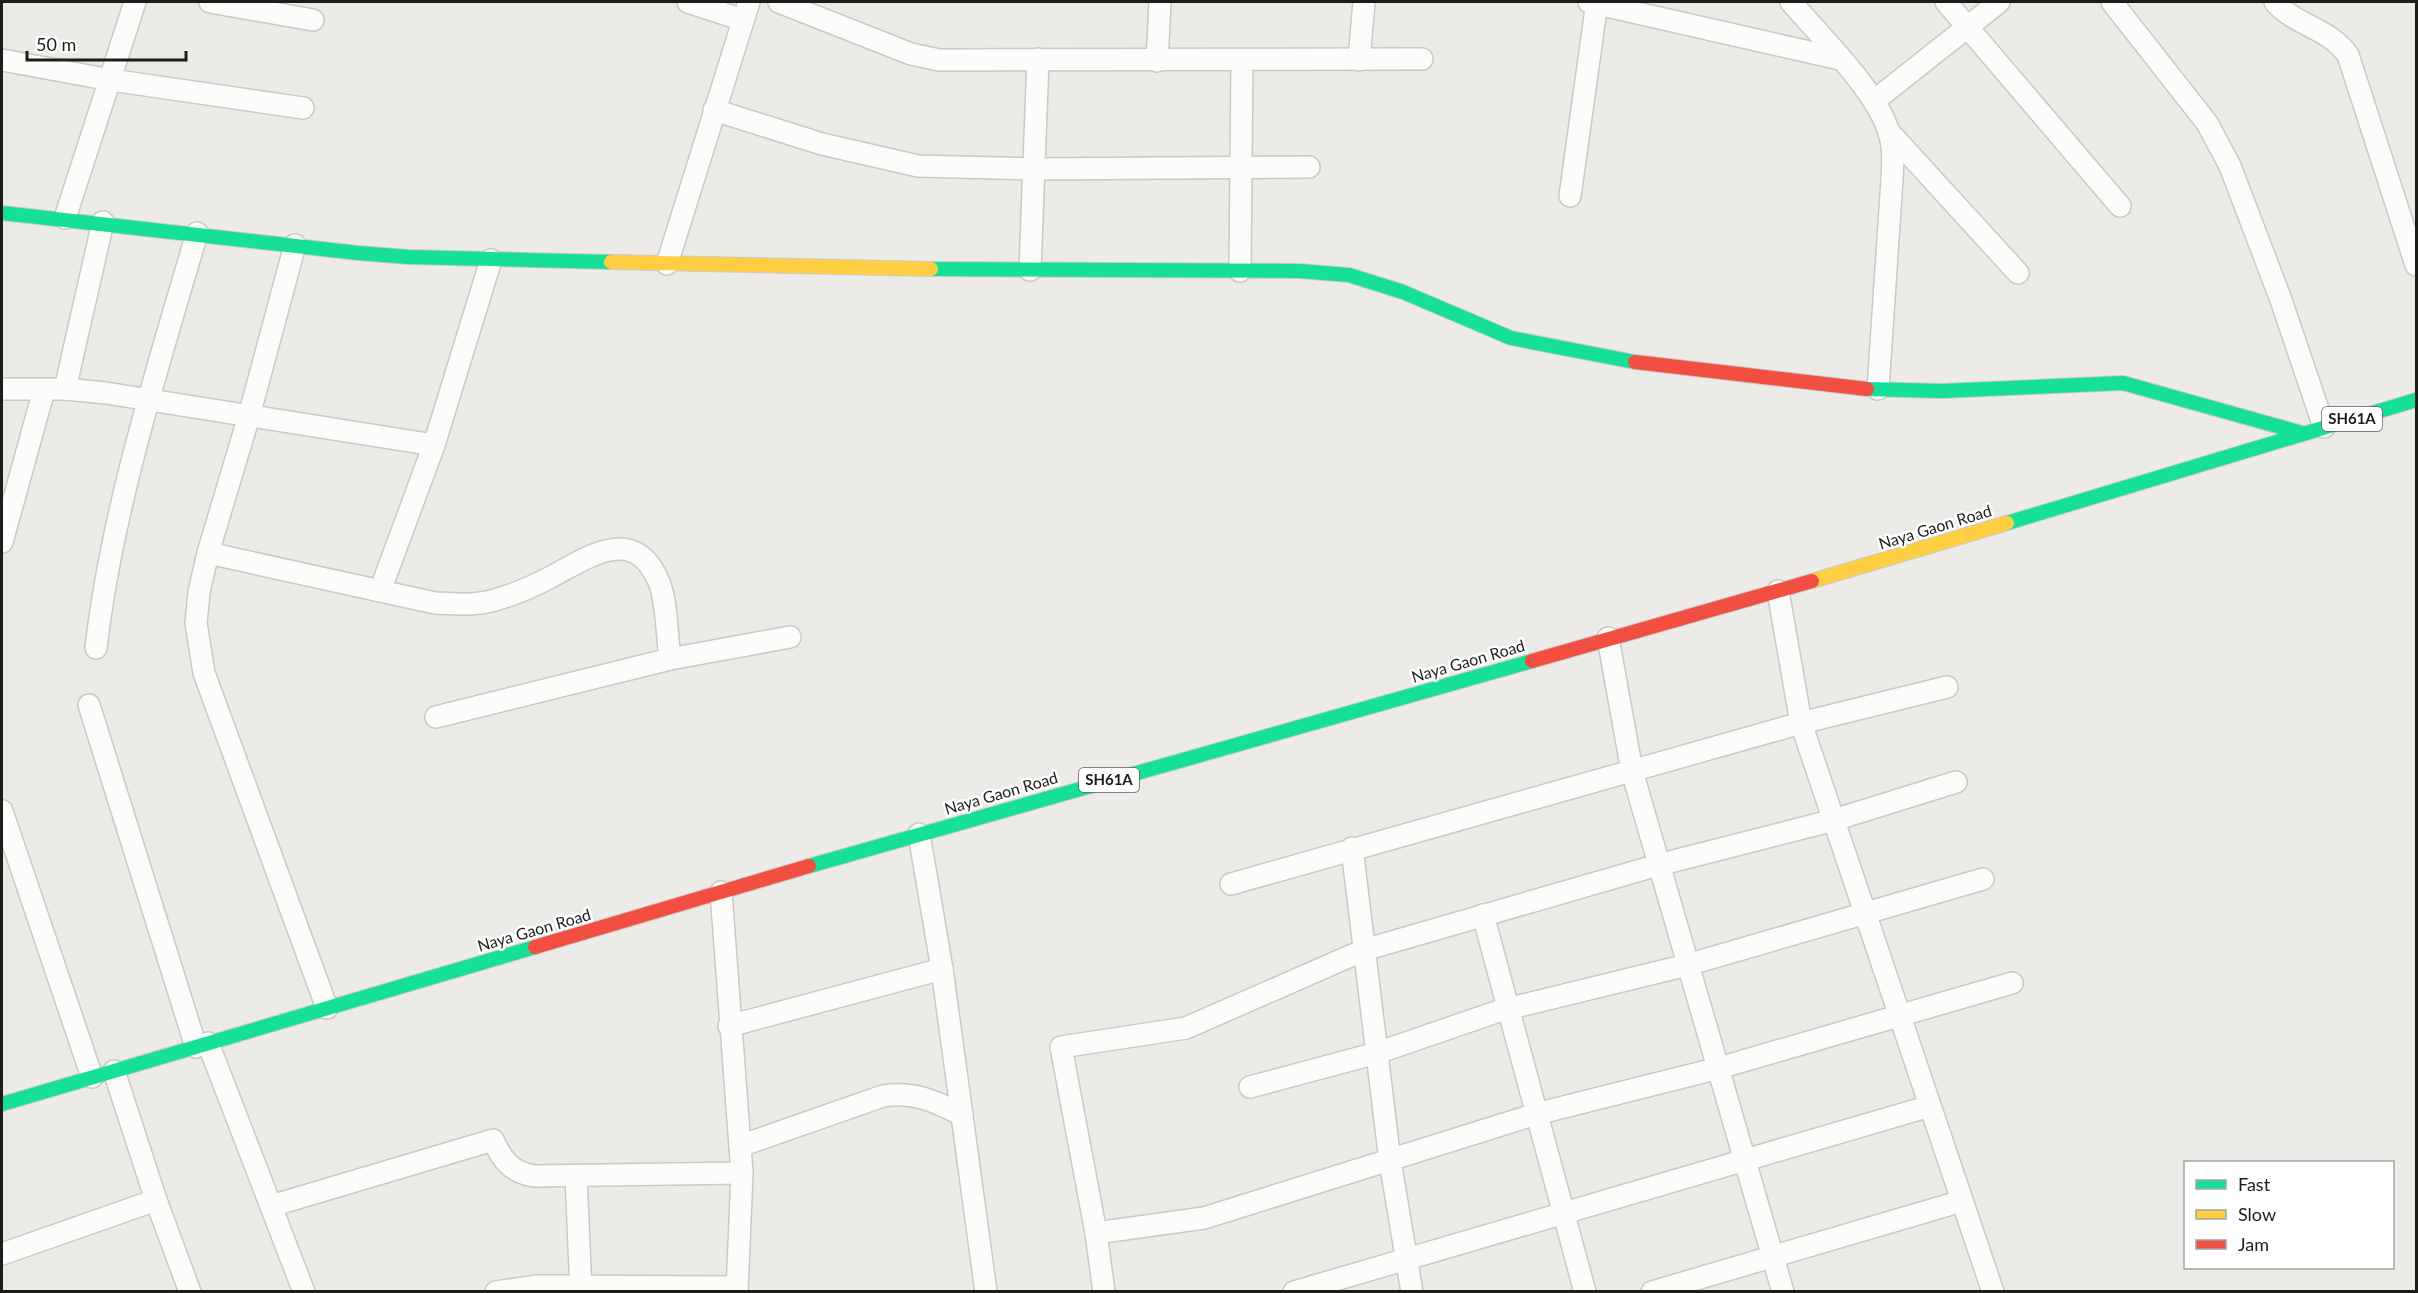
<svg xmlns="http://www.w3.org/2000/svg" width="2418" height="1293" font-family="Lato,sans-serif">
  <rect width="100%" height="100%" fill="#ecebe7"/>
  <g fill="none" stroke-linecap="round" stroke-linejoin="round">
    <g stroke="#cac9c6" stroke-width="24">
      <g id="street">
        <path d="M210,2l103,18"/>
        <path d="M688,2l55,18"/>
        <path d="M779,2l132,52 28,6 483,-1"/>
        <path d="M1589,2l251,57"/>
        <path d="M1791,2c29,34 87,90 98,131 5,15 4,31 3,46l-14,210"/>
        <path d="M1946,2l174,204"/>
        <path d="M2112,2l95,121 23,43 51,134 43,127"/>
        <path d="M2275,2c21,24 54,26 73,53l68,210"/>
        <path d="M2,60l109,20 192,28"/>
        <path d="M1359,60l5,-58"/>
        <path d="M1157,61l3,-59"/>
        <path d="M1874,101l125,-99"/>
        <path d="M714,110l108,34 96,22 117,3 274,-2"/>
        <path d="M1890,133l128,140"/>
        <path d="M1570,196l27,-194"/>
        <path d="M65,218l70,-216"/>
        <path d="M295,245l-46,171 -41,137 -9,39 -3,31 8,50 123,335"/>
        <path d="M667,264l82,-262"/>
        <path d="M1030,270l8,-211"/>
        <path d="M1240,271l2,-209"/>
        <path d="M2,389h63l41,4 328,52"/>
        <path d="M65,389l38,-167"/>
        <path d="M2,542l42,-152"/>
        <path d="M208,553l227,50c21,1 43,3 63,-4 17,-5 36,-13 51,-21 40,-21 85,-55 110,4 8,20 8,55 11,77"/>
        <path d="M380,591l54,-146 57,-185"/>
        <path d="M1778,591l23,132 192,569"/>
        <path d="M1608,638l24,133 151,521"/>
        <path d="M96,648c16,-139 62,-281 101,-415"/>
        <path d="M89,705l107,342"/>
        <path d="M436,717l234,-58 120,-22"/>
        <path d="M2,811l90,266"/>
        <path d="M919,834l23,135 44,323"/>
        <path d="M1352,848l38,313 22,131"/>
        <path d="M1231,884l570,-161 146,-36"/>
        <path d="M721,892l21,281 -5,119"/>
        <path d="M1483,915l102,377"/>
        <path d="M729,1026l213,-57"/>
        <path d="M208,1043l96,249"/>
        <path d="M114,1071l42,129 34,92"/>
        <path d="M1250,1087l127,-34 122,-42 188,-46 296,-86"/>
        <path d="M740,1146l143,-50c30,-5 52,5 79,19"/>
        <path d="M576,1176l5,116"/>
        <path d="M271,1206l222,-66c9,20 18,32 41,36l208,-3"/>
        <path d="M1096,1233l108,-15 332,-104 183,-46 293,-85"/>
        <path d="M2,1254l154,-54"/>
        <path d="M496,1292l41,-6 199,1"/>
        <path d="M1104,1292l-8,-59 -35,-186 125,-19 178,-78 294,-85 176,-45 122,-38"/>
        <path d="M1294,1292l636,-186"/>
        <path d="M1652,1292l310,-91"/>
      </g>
    </g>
    <g stroke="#cac9c6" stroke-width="16">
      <g id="fast">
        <path d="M2,213l356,40 51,4 202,5"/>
        <path d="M931,269l368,2 50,4 54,17 108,46 124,24"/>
        <path d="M1867,389l74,2 182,-8 179,50"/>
        <path d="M2007,523l409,-123"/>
        <path d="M809,866l723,-205"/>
        <path d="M2,1104l533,-157"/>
      </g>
    </g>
    <g stroke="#cac9c6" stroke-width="16">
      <g id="slow">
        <path d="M611,262l320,7"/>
        <path d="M1812,581l195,-58"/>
      </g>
    </g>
    <g stroke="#cac9c6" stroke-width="16">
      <g id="jam">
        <path d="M1635,362l232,27"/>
        <path d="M1532,661l280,-80"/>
        <path d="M535,947l274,-81"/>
      </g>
    </g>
    <use href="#street" stroke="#fcfcfb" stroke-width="21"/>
    <use href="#fast" stroke="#16e098" stroke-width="14"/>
    <use href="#slow" stroke="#ffcf43" stroke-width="14"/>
    <use href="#jam" stroke="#f24e42" stroke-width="14"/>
  </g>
  <g text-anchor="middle" stroke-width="5" stroke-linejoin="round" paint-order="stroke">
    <g fill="#fff" stroke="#61605e" stroke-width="1.5">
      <rect x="2322" y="407" width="60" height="24" rx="4.5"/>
      <rect x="1079" y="768" width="60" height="24" rx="4.5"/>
    </g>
    <g font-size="15" font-weight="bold" fill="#1d1c19">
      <text x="2352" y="424">SH61A</text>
      <text x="1109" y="785">SH61A</text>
    </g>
    <g font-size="16" fill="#1d1c19" stroke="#fff">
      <text transform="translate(1935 527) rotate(-17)" y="6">Naya Gaon Road</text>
      <text transform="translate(1468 661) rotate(-16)" y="6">Naya Gaon Road</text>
      <text transform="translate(1001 793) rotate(-16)" y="6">Naya Gaon Road</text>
      <text transform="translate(534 930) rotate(-16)" y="6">Naya Gaon Road</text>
    </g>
  </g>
  <rect width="2418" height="1293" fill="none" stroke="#1d1c19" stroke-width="6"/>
  <rect x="2184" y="1161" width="210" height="108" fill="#ffffff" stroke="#a5a4a3" stroke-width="1.5"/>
  <rect x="2196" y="1180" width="30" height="9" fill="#16e098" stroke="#a5a4a3" stroke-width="1.5"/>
  <text x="2238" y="1191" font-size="18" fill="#1d1c19">Fast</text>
  <rect x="2196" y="1210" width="30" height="9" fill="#ffcf43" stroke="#a5a4a3" stroke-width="1.5"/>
  <text x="2238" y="1221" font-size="18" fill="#1d1c19">Slow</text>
  <rect x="2196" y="1240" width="30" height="9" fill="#f24e42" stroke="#a5a4a3" stroke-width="1.5"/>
  <text x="2238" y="1251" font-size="18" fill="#1d1c19">Jam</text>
  <path d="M27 51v9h159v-9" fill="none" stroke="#1d1c19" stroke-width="3"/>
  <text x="36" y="51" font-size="18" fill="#1d1c19" stroke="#ffffff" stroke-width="4.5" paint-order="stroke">50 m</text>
</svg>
